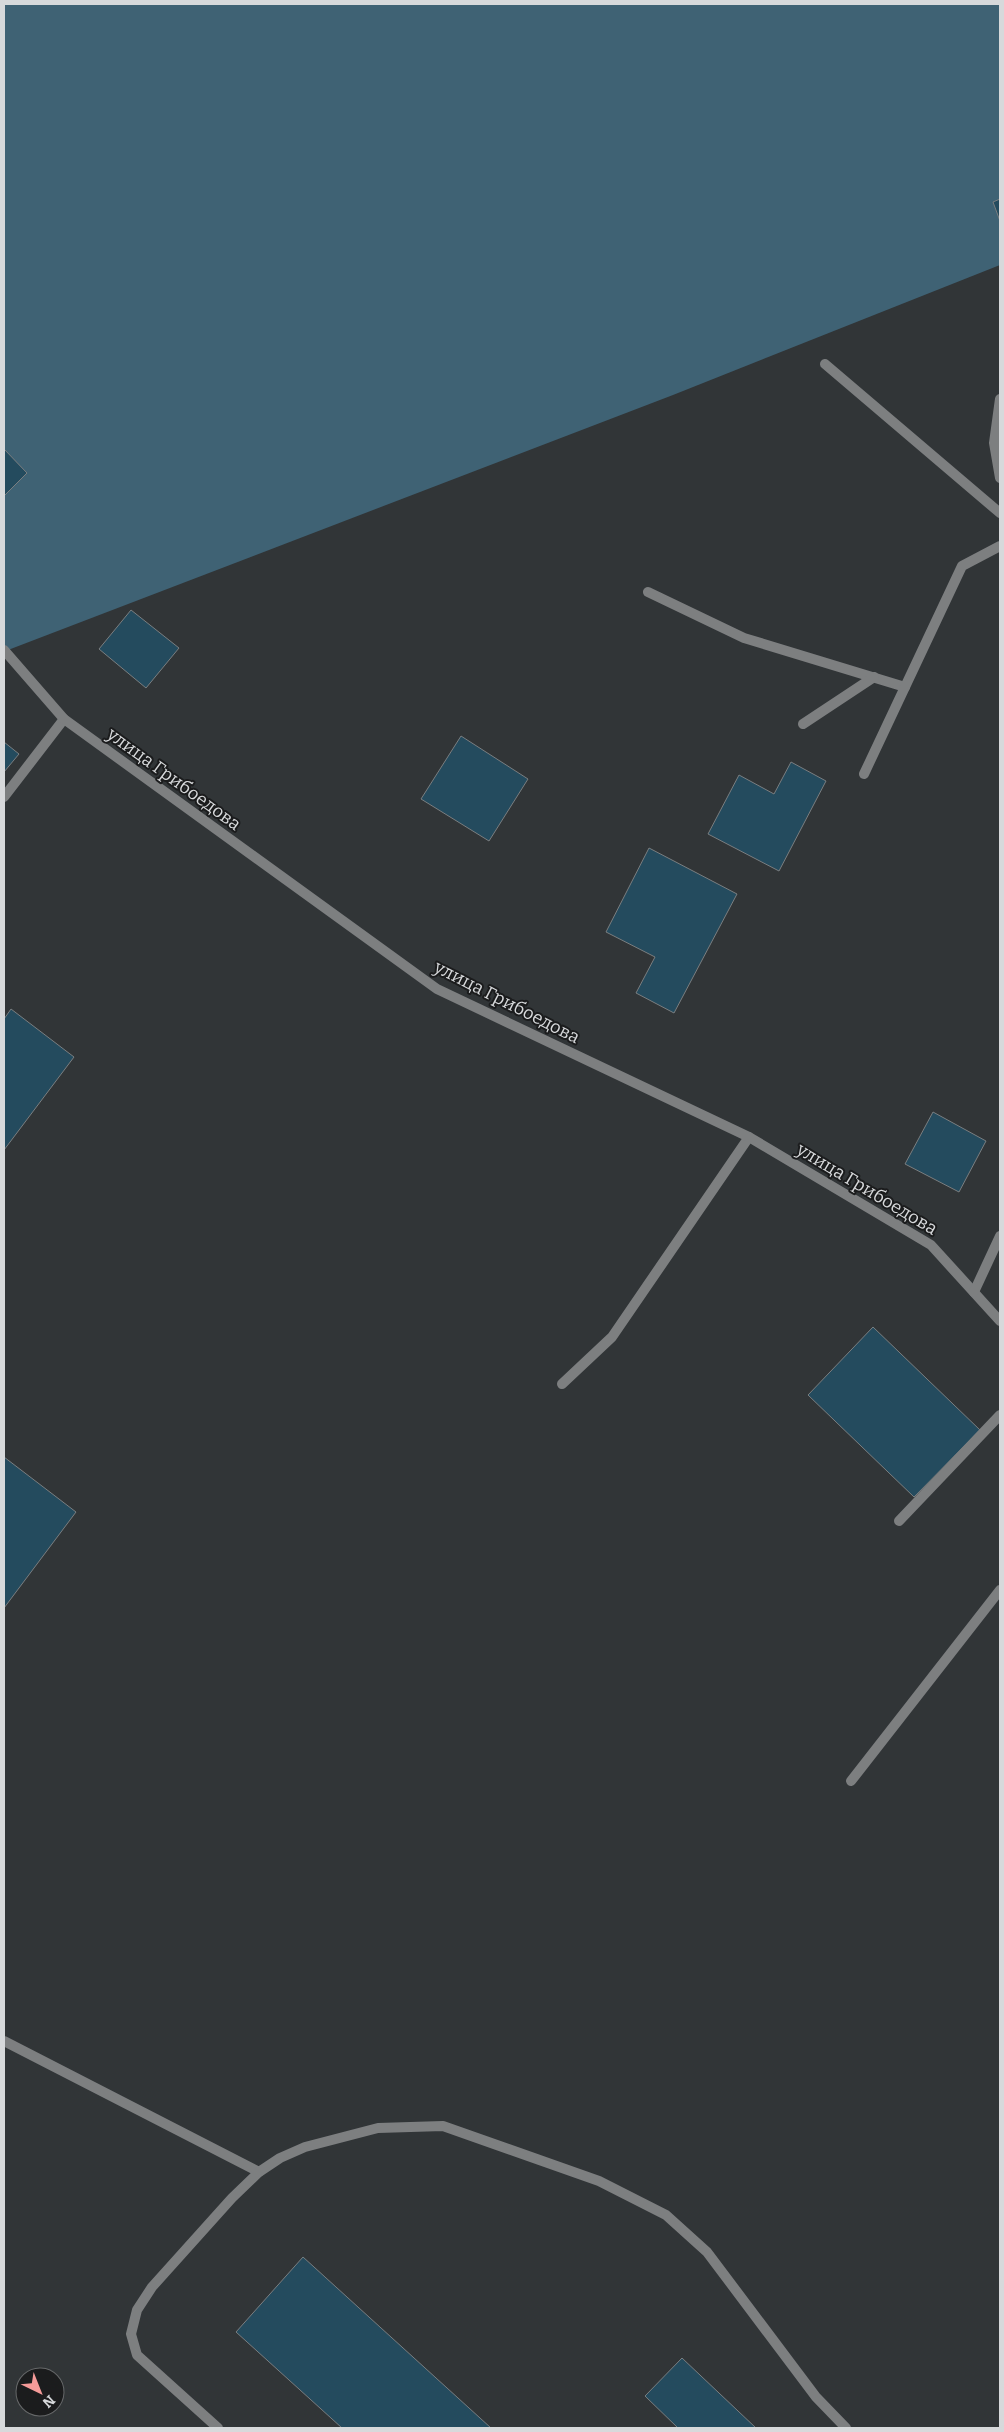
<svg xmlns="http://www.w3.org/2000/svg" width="1004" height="2432" font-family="Bitter,serif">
  <rect width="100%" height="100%" fill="#313537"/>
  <path fill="#3f6274" d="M4,4h996v261l-327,130 -665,255 -4,-5z"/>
  <g fill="#244b5e" stroke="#7a7e80">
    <path d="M1000,199v22l-7,-19z"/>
    <path d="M4,449l23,24 -23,23z"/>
    <path d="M131,610l48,38 -33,40 -47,-39z"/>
    <path d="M461,736l67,43 -39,62 -68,-42z"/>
    <path d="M4,742l15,12 -15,18z"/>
    <path d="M791,762l35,19 -47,90 -71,-37 31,-59 35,19z"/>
    <path d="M649,848l88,46 -63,119 -38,-20 19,-36 -49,-25z"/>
    <path d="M11,1009l63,48 -70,93v-131z"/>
    <path d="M933,1112l53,29 -27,51 -54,-28z"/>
    <path d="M873,1327l107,103 -66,67 -106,-102z"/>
    <path d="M4,1457l72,55 -72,96z"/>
    <path d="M303,2257l188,171h-149l-106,-96z"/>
    <path d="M682,2358l74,70h-78l-33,-32z"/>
  </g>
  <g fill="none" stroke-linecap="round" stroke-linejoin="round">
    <g stroke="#7d7f80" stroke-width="10">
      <path d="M825,364l175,149"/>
      <path d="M1000,399l-6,44 6,35"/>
      <path d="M648,592l96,46 161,49"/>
      <path d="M803,724l71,-47"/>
      <path d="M864,774l98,-208 38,-20"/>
      <path d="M4,797l60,-78"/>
      <path d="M562,1384l50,-47 137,-200"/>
      <path d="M899,1521l101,-106"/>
      <path d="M851,1781l149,-191"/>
      <path d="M4,2041l255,131"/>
      <path d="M218,2428l-81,-73 -6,-21 6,-24 15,-23 80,-89 27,-26 21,-14 25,-11 73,-19 65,-2 156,55 67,34 41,37 109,145 30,31"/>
    </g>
    <g stroke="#7d7f80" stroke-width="10">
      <path d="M4,650l60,69 373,270 312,148 182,108 69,76"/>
      <path d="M974,1292l26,-56"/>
    </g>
  </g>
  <g text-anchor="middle" stroke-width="4" stroke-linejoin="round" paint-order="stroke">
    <g font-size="18" fill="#d7d9db" stroke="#1b1c1d">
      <text transform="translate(174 779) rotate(36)" y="6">улица Грибоедова</text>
      <text transform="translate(507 1002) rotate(27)" y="6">улица Грибоедова</text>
      <text transform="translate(867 1189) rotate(31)" y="6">улица Грибоедова</text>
    </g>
  </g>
  <rect width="1004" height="2432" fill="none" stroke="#d7d9db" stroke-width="10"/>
  <g transform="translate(40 2392) rotate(137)"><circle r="24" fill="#1b1c1d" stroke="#666869"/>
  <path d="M0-4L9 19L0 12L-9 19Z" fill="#f59b99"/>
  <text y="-8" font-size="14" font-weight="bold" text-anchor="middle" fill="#d7d9db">N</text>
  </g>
</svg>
